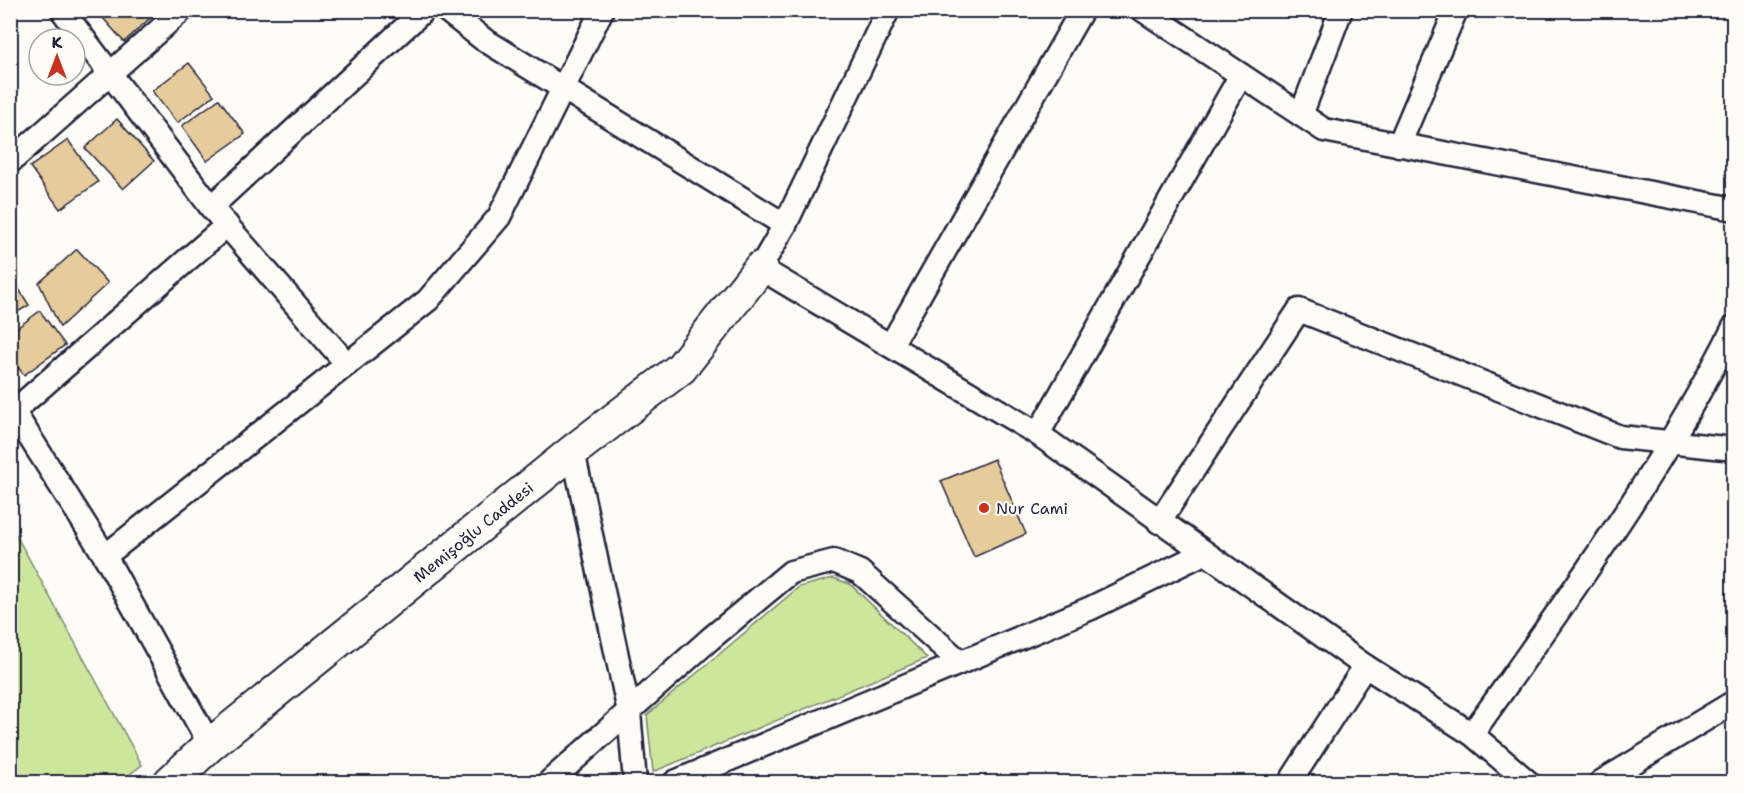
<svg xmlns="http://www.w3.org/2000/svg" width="1744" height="793" font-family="'Shantell Sans',sans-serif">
  <rect width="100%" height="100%" fill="#fdfcf7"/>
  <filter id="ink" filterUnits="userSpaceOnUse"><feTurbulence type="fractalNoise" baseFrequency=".0167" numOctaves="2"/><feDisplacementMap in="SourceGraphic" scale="12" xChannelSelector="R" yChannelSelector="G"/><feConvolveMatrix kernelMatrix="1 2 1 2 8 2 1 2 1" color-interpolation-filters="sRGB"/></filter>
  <g filter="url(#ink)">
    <g fill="#cce69c" stroke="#77846c" stroke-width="1.5">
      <path d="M10,524l132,241 -23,17h-95l-13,-24z"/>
      <path d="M833,578l17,6 77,74 -274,114 -6,-57 152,-128z"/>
    </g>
    <g fill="#e6cc9b" stroke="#22223b" stroke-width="1.5">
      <path d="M96,10h63l-35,32z"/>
      <path d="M189,63l25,32 -37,28 -25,-32z"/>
      <path d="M219,99l26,35 -38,27 -25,-35z"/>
      <path d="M117,119l37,42 -31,28 -38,-41z"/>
      <path d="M68,140l30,42 -38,27 -30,-42z"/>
      <path d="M77,249l31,34 -48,44 -21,-44z"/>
      <path d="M10,275l19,30 -19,12z"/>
      <path d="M40,311l25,34 -41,30 -14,-18v-24z"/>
      <path d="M994,459l32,75 -52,23 -33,-76z"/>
    </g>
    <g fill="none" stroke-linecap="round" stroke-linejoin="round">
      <g stroke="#22223b" stroke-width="27">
        <g id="street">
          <path d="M62,10l149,197"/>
          <path d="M446,10l37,29 302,186"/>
          <path d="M888,10l-103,215 -25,43 278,166 327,232 107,68 56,48"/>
          <path d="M1143,10l181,120 410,79"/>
          <path d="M1301,115l40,-105"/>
          <path d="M1399,145l57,-135"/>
          <path d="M10,162l172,-152"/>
          <path d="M891,345l191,-335"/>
          <path d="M347,364l-136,-157 213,-197"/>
          <path d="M10,406l95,150 105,189"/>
          <path d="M14,411l213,-186"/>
          <path d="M1038,434l203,-359"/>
          <path d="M573,451l56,261 6,70"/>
          <path d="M1159,522l140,-212 321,127 114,12"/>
          <path d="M105,556l323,-256 71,-83 103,-207"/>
          <path d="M1472,734c93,-132 189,-262 262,-407"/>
          <path d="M549,782l161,-143 81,-67 43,-11 26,11 100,90"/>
          <path d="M675,782l416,-174 113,-55"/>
          <path d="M1290,782l75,-116"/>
          <path d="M1601,782l133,-80"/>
        </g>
      </g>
      <g stroke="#22223b" stroke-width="36">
        <g id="secondary">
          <path id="s1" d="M170,782l40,-37 363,-294 108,-83 79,-100"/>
        </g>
      </g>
      <use href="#street" stroke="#fdfcf7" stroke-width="22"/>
      <use href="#secondary" stroke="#fdfcf7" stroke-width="32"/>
    </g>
  </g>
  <circle fill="#c8321e" stroke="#fdfcf7" stroke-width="2" cx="984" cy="508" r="6"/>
  <g text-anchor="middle" stroke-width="4.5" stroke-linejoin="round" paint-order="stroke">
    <g font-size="16" fill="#22223b" stroke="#fdfcf7" text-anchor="start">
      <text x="996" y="514">Nur Cami</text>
    </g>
    <g font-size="16" fill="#22223b" stroke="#fdfcf7">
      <text dy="6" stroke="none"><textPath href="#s1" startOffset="393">Memişoğlu Caddesi</textPath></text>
    </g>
  </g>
  <rect width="1744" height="793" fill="none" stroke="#fdfcf7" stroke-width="36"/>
  <rect x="18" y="18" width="1708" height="757" fill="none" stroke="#22223b" stroke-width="2" filter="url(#ink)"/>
  <g transform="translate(57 57)"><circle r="28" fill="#fdfcf7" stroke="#a5a5ac" stroke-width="1.5"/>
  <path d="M0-4.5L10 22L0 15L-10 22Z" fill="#c8321e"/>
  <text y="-9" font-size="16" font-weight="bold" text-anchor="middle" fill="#22223b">K</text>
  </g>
</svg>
